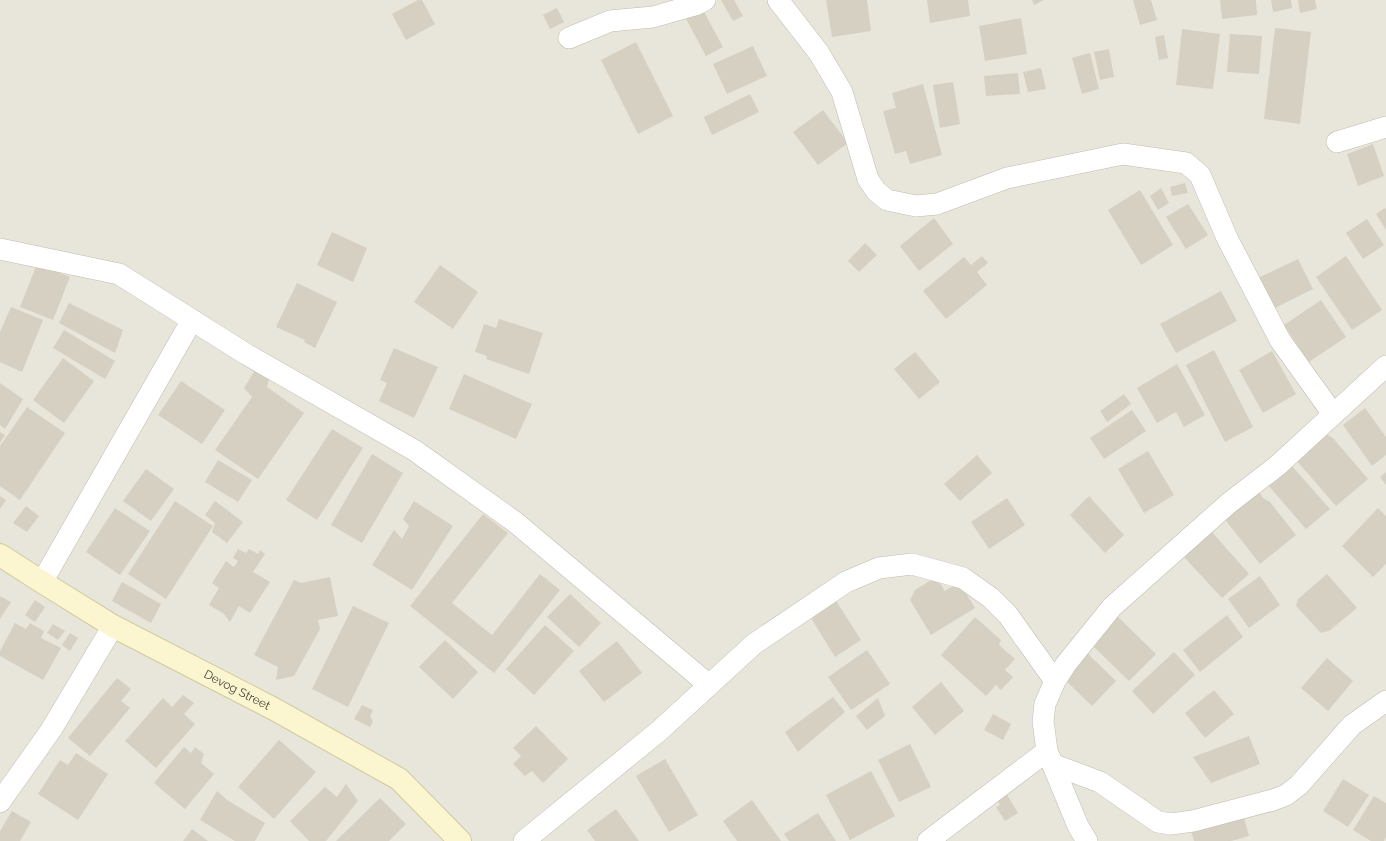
<svg xmlns="http://www.w3.org/2000/svg" width="1386" height="841" font-family="Raleway,sans-serif">
  <rect width="100%" height="100%" fill="#f5f3ec"/>
  <rect fill="#e8e6da" x="0" y="0" width="1386" height="841"/>
  <g fill="#d6d0c2">
    <path d="M418,0h4l13,24 -29,16 -14,-26z"/>
    <path d="M721,0h13l9,16 -10,5z"/>
    <path d="M826,0h41l4,31 -39,6z"/>
    <path d="M927,0h41l2,16 -40,7z"/>
    <path d="M1032,0h12l-10,5z"/>
    <path d="M1133,0h18l6,20 -17,5z"/>
    <path d="M1220,0h36l1,15 -35,4z"/>
    <path d="M1271,0h20l1,8 -19,4z"/>
    <path d="M1298,0h17l2,9 -17,4z"/>
    <path d="M557,8l7,14 -14,7 -7,-14z"/>
    <path d="M703,10l20,37 -17,9 -20,-37z"/>
    <path d="M1021,18l6,36 -42,7 -6,-35z"/>
    <path d="M1275,28l36,4 -11,92 -36,-5z"/>
    <path d="M1182,29l38,5 -7,55 -37,-4z"/>
    <path d="M1230,34l32,2 -3,38 -32,-2z"/>
    <path d="M1164,35l4,23 -9,2 -4,-23z"/>
    <path d="M636,42l37,74 -35,18 -37,-74z"/>
    <path d="M753,46l14,30 -40,18 -14,-30z"/>
    <path d="M1109,49l5,28 -14,3 -6,-28z"/>
    <path d="M1090,53l9,36 -17,5 -10,-36z"/>
    <path d="M1041,68l5,21 -18,3 -5,-20z"/>
    <path d="M1018,73l2,21 -34,2 -2,-20z"/>
    <path d="M953,82l7,42 -20,4 -7,-43z"/>
    <path d="M923,84l19,71 -32,9 -4,-13 -11,3 -12,-43 13,-3 -4,-15z"/>
    <path d="M750,94l9,18 -47,23 -8,-18z"/>
    <path d="M823,110l25,33 -30,22 -25,-33z"/>
    <path d="M1373,144l11,32 -26,10 -11,-32z"/>
    <path d="M1185,183l3,10 -16,3 -2,-9z"/>
    <path d="M1161,188l8,15 -11,7 -8,-14z"/>
    <path d="M1140,190l33,55 -32,20 -33,-55z"/>
    <path d="M1188,204l20,31 -22,14 -20,-32z"/>
    <path d="M1385,208l1,1v21l-10,-16z"/>
    <path d="M934,218l19,26 -34,27 -19,-25z"/>
    <path d="M1367,219l17,26 -21,14 -17,-26z"/>
    <path d="M332,232l35,16 -14,34 -36,-17z"/>
    <path d="M865,243l12,12 -18,17 -11,-11z"/>
    <path d="M982,256l6,7 -11,9 10,13 -41,34 -23,-28 41,-34 7,8z"/>
    <path d="M1346,256l36,54 -30,20 -36,-53z"/>
    <path d="M1298,259l15,30 -40,20 -15,-31z"/>
    <path d="M37,264l33,13 -17,43 -33,-13z"/>
    <path d="M440,265l38,27 -25,37 -39,-27z"/>
    <path d="M297,283l40,19 -22,46 -11,-6 1,-2 -29,-13z"/>
    <path d="M1221,291l16,30 -61,32 -16,-29z"/>
    <path d="M1321,300l25,37 -37,25 -25,-37z"/>
    <path d="M69,303l54,27 -8,23 -56,-30z"/>
    <path d="M11,307l32,13 -21,52 -22,-10v-30z"/>
    <path d="M499,319l44,14 -14,41 -43,-15 1,-3 -12,-4 9,-28 12,4z"/>
    <path d="M64,330l51,31 -10,18 -52,-31z"/>
    <path d="M394,348l44,19 -24,51 -35,-17 8,-18 -7,-3z"/>
    <path d="M1214,350l39,77 -28,15 -39,-77z"/>
    <path d="M1272,351l24,43 -33,19 -24,-43z"/>
    <path d="M915,352l25,30 -21,17 -25,-30z"/>
    <path d="M63,358l31,23 -30,42 -31,-23z"/>
    <path d="M1177,364l28,51 -21,12 -8,-15 -19,11 -20,-35z"/>
    <path d="M255,370l14,9 -2,8 37,26 -46,66 -43,-29 37,-53 -8,-9z"/>
    <path d="M464,374l68,30 -16,35 -67,-30z"/>
    <path d="M181,381l44,29 -23,34 -44,-29z"/>
    <path d="M0,383l23,16 -18,30 -5,-4z"/>
    <path d="M1124,394l7,10 -24,18 -7,-11z"/>
    <path d="M27,407l38,26 -45,67 -20,-14v-40z"/>
    <path d="M1365,408l21,29v18l-14,11 -29,-41z"/>
    <path d="M1132,410l14,21 -42,28 -14,-21z"/>
    <path d="M332,429l31,19 -46,72 -31,-20z"/>
    <path d="M0,432l5,3 -5,8z"/>
    <path d="M1326,434l7,4 35,41 -32,27 -40,-46z"/>
    <path d="M1148,451l26,44 -30,18 -26,-44z"/>
    <path d="M372,454l31,19 -41,70 -31,-18z"/>
    <path d="M977,455l15,18 -32,28 -16,-17z"/>
    <path d="M218,460l34,20 -14,22 -33,-20z"/>
    <path d="M1291,465l39,44 -24,20 -38,-44z"/>
    <path d="M146,469l28,20 -23,32 -28,-20z"/>
    <path d="M1386,472v13l-6,-8z"/>
    <path d="M1258,490l5,8 7,4 26,33 -36,29 -37,-47z"/>
    <path d="M0,496l6,4 -6,9z"/>
    <path d="M1089,496l35,39 -19,18 -35,-38z"/>
    <path d="M1007,498l18,27 -36,24 -18,-27z"/>
    <path d="M175,501l38,25 -47,73 -38,-25z"/>
    <path d="M215,501l28,21 -16,21 -15,-11 3,-9 -10,-8z"/>
    <path d="M414,501l39,25 -41,64 -40,-25 22,-35 8,9 7,-13 -6,-7z"/>
    <path d="M26,506l13,10 -12,16 -14,-9z"/>
    <path d="M115,508l35,23 -30,44 -34,-23z"/>
    <path d="M1378,508l8,8v48l-13,13 -31,-31z"/>
    <path d="M483,514l25,19 -56,70 40,32 48,-61 20,16 -66,83 -84,-67z"/>
    <path d="M1212,532l37,42 -27,24 -38,-41z"/>
    <path d="M238,549l8,4 3,-4 9,5 2,-4 5,4 -12,18 17,10 -20,31 -11,-7 -9,16 -6,-8 -15,-9 10,-17 -7,-5 14,-22 8,6 4,-6 -5,-3z"/>
    <path d="M1327,574l30,34 -28,23 -8,2 -25,-27 2,-7z"/>
    <path d="M1260,576l20,29 -31,23 -21,-29z"/>
    <path d="M330,577l8,39 -20,4 2,9 -26,47 -18,4 2,-13 -24,-12 40,-75 7,3z"/>
    <path d="M936,577l9,14 14,-9 16,26 -44,27 -21,-35 5,-10z"/>
    <path d="M122,582l39,22 -10,19 -39,-22z"/>
    <path d="M570,594l31,29 -22,24 -32,-30z"/>
    <path d="M0,596l11,6 -11,17z"/>
    <path d="M835,599l26,41 -26,17 -27,-44z"/>
    <path d="M35,600l10,7 -10,15 -10,-7z"/>
    <path d="M353,606l36,17 -41,84 -36,-18z"/>
    <path d="M1227,615l16,22 -43,35 -17,-22z"/>
    <path d="M1117,616l39,38 -27,27 -38,-37z"/>
    <path d="M975,617l26,23 -2,5 16,14 -10,11 8,7 -12,13 -5,-5 -10,11 -45,-41z"/>
    <path d="M15,623l11,6 4,-6 14,8 -3,7 20,10 -18,32 -43,-24v-5z"/>
    <path d="M53,624l12,7 -7,9 -11,-7z"/>
    <path d="M545,625l29,26 -40,44 -28,-26z"/>
    <path d="M70,633l8,5 -8,13 -8,-6z"/>
    <path d="M445,640l33,32 -25,27 -34,-32z"/>
    <path d="M617,641l25,32 -38,29 -25,-31z"/>
    <path d="M867,650l23,34 -39,26 -23,-33z"/>
    <path d="M1086,652l30,29 -24,25 -30,-29z"/>
    <path d="M1174,652l21,23 -42,39 -21,-23z"/>
    <path d="M1327,658l26,23 -25,30 -27,-23z"/>
    <path d="M117,678l14,11 -10,12 9,7 -40,48 -22,-18z"/>
    <path d="M941,682l23,29 -29,24 -23,-28z"/>
    <path d="M1214,690l20,24 -29,24 -20,-25z"/>
    <path d="M183,695l11,8 -10,11 11,10 -39,44 -31,-27 38,-43 9,9z"/>
    <path d="M833,697l12,15 -47,40 -13,-20z"/>
    <path d="M878,698l7,18 -18,14 -11,-14z"/>
    <path d="M362,705l11,5 -3,6 3,5 -3,6 -16,-8z"/>
    <path d="M993,714l18,10 -8,16 -19,-10z"/>
    <path d="M536,726l32,33 -25,24 -11,-12 -7,5 -12,-12 8,-8 -8,-8z"/>
    <path d="M1249,736l11,28 -49,19 -18,-26z"/>
    <path d="M279,740l37,32 -42,47 -36,-32z"/>
    <path d="M910,744l21,43 -32,15 -21,-42z"/>
    <path d="M184,747l7,6 4,-6 9,7 -3,9 13,11 -29,35 -31,-26z"/>
    <path d="M76,753l32,21 -30,46 -40,-26 22,-34 8,5z"/>
    <path d="M665,759l33,56 -29,17 -33,-56z"/>
    <path d="M871,771l24,45 -45,24 -24,-45z"/>
    <path d="M1343,779l26,16 -21,32 -25,-16z"/>
    <path d="M346,784l12,17 -32,40h-17l-19,-20 35,-34 12,10z"/>
    <path d="M217,791l10,9 38,23 -10,18h-20l-35,-21z"/>
    <path d="M1006,793l12,20 -13,8 -9,-14 4,-2 -3,-6z"/>
    <path d="M1374,796l12,7v34l-2,4h-13l-18,-11z"/>
    <path d="M380,798l26,26 -17,17h-53z"/>
    <path d="M752,800l29,41h-44l-14,-20z"/>
    <path d="M616,809l23,32h-44l-8,-11z"/>
    <path d="M12,811l19,11 -11,19h-20v-10z"/>
    <path d="M818,813l18,28h-47l-5,-7z"/>
    <path d="M1244,817l5,19 -18,5h-37l-3,-11z"/>
    <path d="M192,829l16,12h-25z"/>
  </g>
  <g fill="none" stroke-linecap="round" stroke-linejoin="round">
    <g stroke="#c0bcaf" stroke-width="22">
      <g id="street">
        <path d="M778,0l41,53 23,39 26,87 8,12 11,9 29,6 21,-2 70,-26 116,-24 63,9 14,12 27,63 53,102 53,74"/>
        <path d="M569,38l41,-17 43,-4 42,-12 10,-5"/>
        <path d="M1337,142l49,-15"/>
        <path d="M0,249l119,25 127,80 168,96 101,72 194,163"/>
        <path d="M42,582l150,-262"/>
        <path d="M1052,764l48,18 58,40 13,2 22,-3 80,-21 13,-5 13,-10 53,-60 34,-24"/>
        <path d="M0,802l51,-72 62,-104"/>
        <path d="M524,841l135,-110 95,-87 92,-62 33,-14 33,-4 51,14 28,20 17,17 47,66"/>
        <path d="M928,841l119,-90"/>
        <path d="M1087,841l-9,-15 -31,-75 -4,-30 2,-17 10,-23 11,-17 46,-57 117,-104 48,-37 109,-100"/>
      </g>
    </g>
    <g stroke="#d0ca9f" stroke-width="24">
      <g id="secondary">
        <path id="s1" d="M0,555l42,27 71,44 161,83 125,70 61,62"/>
      </g>
    </g>
    <use href="#street" stroke="#fff" stroke-width="21"/>
    <use href="#secondary" stroke="#fbf6d0" stroke-width="22"/>
  </g>
  <g text-anchor="middle" stroke-width="3" stroke-linejoin="round" paint-order="stroke">
    <g font-size="12" fill="#49453a" stroke="#fff">
      <text dy="4" stroke="none"><textPath href="#s1" startOffset="273">Devog Street</textPath></text>
    </g>
  </g>
</svg>
